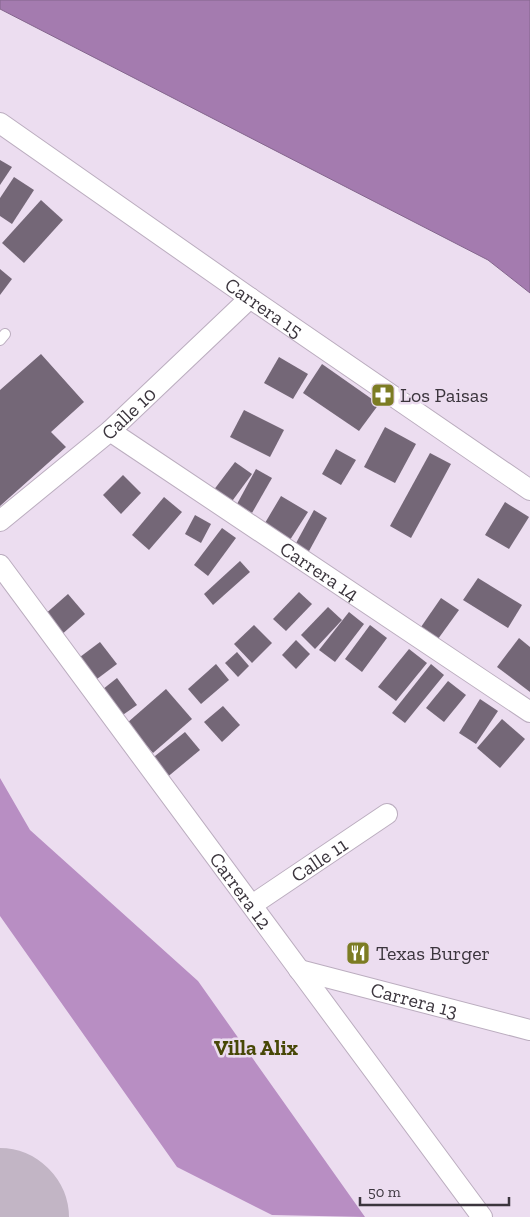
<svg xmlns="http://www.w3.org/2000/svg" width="530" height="1217" font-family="'Zilla Slab',serif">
  <rect width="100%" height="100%" fill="#ecddf0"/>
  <path fill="#b88ec3" d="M0,778l30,52 168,151 167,236 -93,-2 -95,-48 -177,-251z"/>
  <path fill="#a47baf" stroke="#84668d" d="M0,0h530v293l-42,-33 -488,-251z"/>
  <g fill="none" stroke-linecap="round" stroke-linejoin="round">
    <path stroke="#c2b5c5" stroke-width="134" d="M0,1215l2,2"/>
  </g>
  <g fill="#746777">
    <path d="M0,160l12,7 -12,18z"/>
    <path d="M14,177l20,13 -22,34 -12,-8v-18z"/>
    <path d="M41,200l22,20 -39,43 -22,-20z"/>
    <path d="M0,269l12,10 -12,16z"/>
    <path d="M41,354l43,48 -33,30 15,15 -66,59v-116z"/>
    <path d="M279,357l29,17 -15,25 -29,-16z"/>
    <path d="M322,364l57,40 -20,27 -56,-38z"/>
    <path d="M244,410l40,20 -14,27 -40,-20z"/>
    <path d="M385,427l31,17 -21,39 -31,-16z"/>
    <path d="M336,449l20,11 -15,25 -19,-11z"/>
    <path d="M430,453l21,11 -40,74 -21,-12z"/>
    <path d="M235,462l17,12 -22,30 -17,-13z"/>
    <path d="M256,469l16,9 -20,35 -15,-9z"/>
    <path d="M123,475l18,18 -20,21 -18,-19z"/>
    <path d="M281,496l27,16 -20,31 -26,-15z"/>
    <path d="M164,497l18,15 -33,38 -17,-15z"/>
    <path d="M505,502l24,15 -20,32 -24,-14z"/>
    <path d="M314,510l13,8 -19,35 -13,-8z"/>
    <path d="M195,515l16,9 -10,19 -16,-9z"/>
    <path d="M222,528l14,10 -28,38 -14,-11z"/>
    <path d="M240,561l10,11 -37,33 -9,-11z"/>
    <path d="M478,578l44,27 -14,23 -45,-28z"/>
    <path d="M299,592l13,12 -26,27 -13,-12z"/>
    <path d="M68,594l17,20 -25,22 -17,-20z"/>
    <path d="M441,598l18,12 -21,29 -17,-12z"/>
    <path d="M328,607l14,13 -27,29 -14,-14z"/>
    <path d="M349,612l15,12 -29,38 -16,-12z"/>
    <path d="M254,625l18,18 -20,20 -18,-19z"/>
    <path d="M370,625l17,13 -25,34 -17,-13z"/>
    <path d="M519,638l11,9v45l-33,-25z"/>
    <path d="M296,640l14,14 -14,15 -14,-14z"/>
    <path d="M100,642l17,22 -20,15 -17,-22z"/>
    <path d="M409,649l18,14 -31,38 -18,-14z"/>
    <path d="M237,652l12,14 -11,11 -13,-14z"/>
    <path d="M216,664l13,16 -28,24 -13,-15z"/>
    <path d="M431,664l13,11 -39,48 -13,-10z"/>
    <path d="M117,678l20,27 -20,14 -19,-26z"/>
    <path d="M448,681l18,14 -22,27 -18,-14z"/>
    <path d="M166,689l26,30 -39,34 -26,-30z"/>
    <path d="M480,699l18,12 -22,33 -17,-11z"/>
    <path d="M223,706l17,19 -18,17 -18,-20z"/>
    <path d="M502,719l23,20 -25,29 -23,-20z"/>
    <path d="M185,732l15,18 -35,29 -15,-19z"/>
  </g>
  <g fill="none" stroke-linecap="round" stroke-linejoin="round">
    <g stroke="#bbadbf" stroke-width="12">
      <path id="service" d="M0,340l5,-6"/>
    </g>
    <g stroke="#bbadbf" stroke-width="22">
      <g id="minor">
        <path id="s1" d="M0,123l250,175 280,192"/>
        <path id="s2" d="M110,431l420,281"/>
        <path id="s3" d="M0,521l110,-90 140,-133"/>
        <path id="s4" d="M0,565l482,652"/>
        <path id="s5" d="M252,905l135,-91"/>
        <path id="s6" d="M299,970l231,60"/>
      </g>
    </g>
    <use href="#service" stroke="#fff" stroke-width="10"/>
    <use href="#minor" stroke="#fff" stroke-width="20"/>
  </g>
  <defs>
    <g id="pharmacy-square" transform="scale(1.25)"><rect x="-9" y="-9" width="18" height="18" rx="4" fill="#7c7c23" stroke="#ecddf0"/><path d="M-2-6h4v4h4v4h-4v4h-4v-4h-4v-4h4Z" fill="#fff"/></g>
    <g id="restaurant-square" transform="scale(1.25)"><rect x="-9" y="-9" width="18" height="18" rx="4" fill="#7c7c23" stroke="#ecddf0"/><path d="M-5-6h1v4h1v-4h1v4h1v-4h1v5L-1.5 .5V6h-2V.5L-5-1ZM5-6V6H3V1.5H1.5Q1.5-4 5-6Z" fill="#fff"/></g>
  </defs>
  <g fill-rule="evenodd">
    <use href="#pharmacy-square" x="383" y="395"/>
    <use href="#restaurant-square" x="358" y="953"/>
  </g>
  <g text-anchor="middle" stroke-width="5" stroke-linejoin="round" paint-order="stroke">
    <g font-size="20" fill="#3b353d" stroke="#ecddf0">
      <text dy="7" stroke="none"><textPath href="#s1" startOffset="322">Carrera 15</textPath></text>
      <text dy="7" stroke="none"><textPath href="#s3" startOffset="168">Calle 10</textPath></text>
      <text dy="7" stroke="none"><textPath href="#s2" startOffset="252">Carrera 14</textPath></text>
      <text dy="7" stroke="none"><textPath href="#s5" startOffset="81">Calle 11</textPath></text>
      <text dy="7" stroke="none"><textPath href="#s4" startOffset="405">Carrera 12</textPath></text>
      <text dy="7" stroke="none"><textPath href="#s6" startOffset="119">Carrera 13</textPath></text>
    </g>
    <g font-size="20" fill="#3b353d" stroke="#ecddf0" text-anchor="start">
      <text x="400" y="402">Los Paisas</text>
      <text x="376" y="960">Texas Burger</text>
    </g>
    <g font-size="21" font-weight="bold" fill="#484807" stroke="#ecddf0">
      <text x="256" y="1055">Villa Alix</text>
    </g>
  </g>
  <path d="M360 1197v8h149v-8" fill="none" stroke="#3b353d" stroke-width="2.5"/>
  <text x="368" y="1197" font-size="15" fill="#3b353d" stroke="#ecddf0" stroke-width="4" paint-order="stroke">50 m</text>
</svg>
